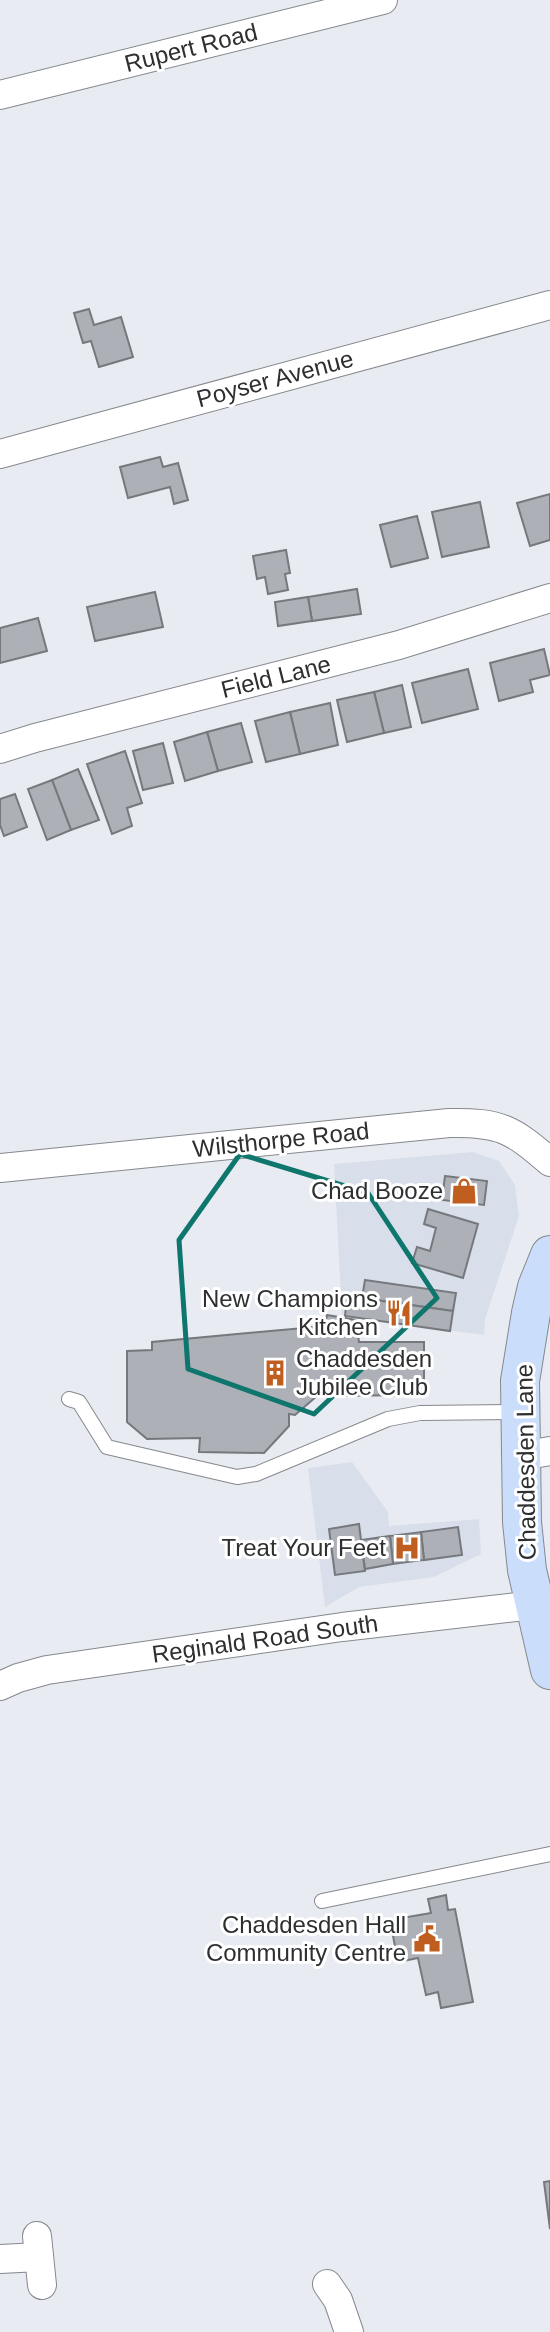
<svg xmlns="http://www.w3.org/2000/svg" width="550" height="2332" font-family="Helvetica,sans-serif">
  <rect width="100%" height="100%" fill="#e8ecf2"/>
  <g fill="#d8dfeb">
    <path d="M473,1152l26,9 16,24 4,31 -34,103 -1,16 -142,-19 -8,-152z"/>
    <path d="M352,1462l36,50 1,14 90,-7 2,35 -47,23 -75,10 -34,20 -17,-139z"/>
  </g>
  <g fill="#adb0b6" stroke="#75797d" stroke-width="2">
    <path d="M89,309l5,16 27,-8 12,40 -34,10 -8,-26 -8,2 -9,-30z"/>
    <path d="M160,457l3,10 15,-4 10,37 -14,4 -4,-17 -42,11 -8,-31z"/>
    <path d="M550,494v46l-20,6 -13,-43z"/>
    <path d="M480,502l9,45 -47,10 -10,-45z"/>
    <path d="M417,516l11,42 -37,9 -11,-42z"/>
    <path d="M286,550l4,23 -5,1 3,16 -20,4 -3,-17 -8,2 -4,-23z"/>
    <path d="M357,589l4,25 -49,7 -4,-24z"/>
    <path d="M155,592l8,35 -68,14 -8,-34z"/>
    <path d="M308,597l4,24 -34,5 -3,-24z"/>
    <path d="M38,618l9,33 -47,12v-35z"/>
    <path d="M544,649l6,26 -20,5 3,12 -34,9 -9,-38z"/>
    <path d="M468,669l10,40 -56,14 -10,-40z"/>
    <path d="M402,685l9,42 -27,6 -10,-41z"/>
    <path d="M374,692l10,41 -37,9 -10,-42z"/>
    <path d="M330,703l8,42 -38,9 -10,-42z"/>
    <path d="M290,712l10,42 -34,8 -11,-41z"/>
    <path d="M241,723l11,39 -34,9 -11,-39z"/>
    <path d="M207,732l11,39 -33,10 -11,-39z"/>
    <path d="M163,743l10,40 -30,7 -10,-39z"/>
    <path d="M125,751l17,52 -15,5 5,18 -20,8 -25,-70z"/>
    <path d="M78,769l21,51 -28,10 -19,-50z"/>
    <path d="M52,780l19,50 -24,10 -19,-51z"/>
    <path d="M15,794l12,33 -23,9 -4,-11v-26z"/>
    <path d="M445,1176l42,5 -3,24 -42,-5z"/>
    <path d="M428,1209l50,15 -15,54 -51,-15 5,-16 13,4 6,-23 -12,-4z"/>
    <path d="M365,1280l91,13 -3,18 -91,-13z"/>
    <path d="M347,1296l106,15 -3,20 -105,-15z"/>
    <path d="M327,1315l30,5 -2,14 -31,-5z"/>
    <path d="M314,1327l1,3 43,4 1,8h65v53l-107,1 -22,19 -6,-1v12l-25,27 -65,-1 1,-14 -53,1 -20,-17v-71l25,-1v-8z"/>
    <path d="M359,1524l6,47 -30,4 -6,-46z"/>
    <path d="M458,1527l4,28 -38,5 -3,-28z"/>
    <path d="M421,1532l3,28 -31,4 -3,-28z"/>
    <path d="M390,1536l3,28 -28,5 -4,-29z"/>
    <path d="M446,1895l2,15 7,-1 18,93 -32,6 -3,-16 -12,3 -8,-37 -20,4 -8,-42 41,-7 -3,-14z"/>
    <path d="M550,2181v48l-6,-47z"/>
  </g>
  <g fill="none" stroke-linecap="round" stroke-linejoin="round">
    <g stroke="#85888d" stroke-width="16">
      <g id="lane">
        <path d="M69,1399l10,3 28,45 130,30 19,-3 132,-55 32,-6 100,-1"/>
        <path d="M322,1901l228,-47"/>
      </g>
    </g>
    <g stroke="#85888d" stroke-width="30">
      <g id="street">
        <path d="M0,95l383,-95"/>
        <path d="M0,454l550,-149"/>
        <path d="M0,749l35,-11 364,-93 151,-47"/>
        <path d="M0,1168l449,-45c51,-1 63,6 101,39"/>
        <path d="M521,1456l29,-5"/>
        <path d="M0,1686l18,-8 29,-8 295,-43 192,-22"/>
        <path d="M37,2236l5,49"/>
        <path d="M0,2259l39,-2"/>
        <path d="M327,2284l11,16 11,32"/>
      </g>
    </g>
    <g stroke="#85888d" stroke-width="40">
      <path id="secondary" d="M550,1255l-13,32 -6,26 -11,68 2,141 5,48 23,100"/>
    </g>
    <use href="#lane" stroke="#fff" stroke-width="14"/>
    <use href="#street" stroke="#fff" stroke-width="28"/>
    <use href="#secondary" stroke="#cadefc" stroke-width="38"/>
  </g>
  <path fill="none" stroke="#0f766e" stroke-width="5" stroke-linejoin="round" d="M240,1154l128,39 69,105 -123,116 -126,-45 -9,-129z"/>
  <defs>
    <g id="shop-bare" transform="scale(2.1)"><path d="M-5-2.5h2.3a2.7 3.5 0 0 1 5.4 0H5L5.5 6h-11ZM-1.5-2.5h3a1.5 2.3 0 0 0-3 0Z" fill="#bf5e1e" stroke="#fff" stroke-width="2.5" paint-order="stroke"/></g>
    <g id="restaurant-bare" transform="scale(2.1)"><path d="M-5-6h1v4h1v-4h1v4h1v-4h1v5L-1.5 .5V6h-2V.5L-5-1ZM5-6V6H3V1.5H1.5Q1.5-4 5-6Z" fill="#bf5e1e" stroke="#fff" stroke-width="2.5" paint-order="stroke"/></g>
    <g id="building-bare" transform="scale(2.1)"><path d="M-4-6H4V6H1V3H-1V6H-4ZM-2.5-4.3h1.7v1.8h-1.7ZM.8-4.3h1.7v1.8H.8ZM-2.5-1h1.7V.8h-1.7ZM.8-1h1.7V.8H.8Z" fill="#bf5e1e" stroke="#fff" stroke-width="2.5" paint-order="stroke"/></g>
    <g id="hospital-bare" transform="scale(2.1)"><path d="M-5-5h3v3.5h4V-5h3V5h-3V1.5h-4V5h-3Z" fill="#bf5e1e" stroke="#fff" stroke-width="2.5" paint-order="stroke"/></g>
    <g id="civic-bare" transform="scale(2.1)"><path d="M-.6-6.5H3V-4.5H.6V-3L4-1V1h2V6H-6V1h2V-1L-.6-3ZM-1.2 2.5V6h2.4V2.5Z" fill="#bf5e1e" stroke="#fff" stroke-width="2.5" paint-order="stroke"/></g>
  </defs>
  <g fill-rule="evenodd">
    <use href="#shop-bare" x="464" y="1191"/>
    <use href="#restaurant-bare" x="399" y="1313"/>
    <use href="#building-bare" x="275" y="1373"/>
    <use href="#hospital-bare" x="407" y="1548"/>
    <use href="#civic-bare" x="427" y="1939"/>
  </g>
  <g text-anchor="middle" stroke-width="6" stroke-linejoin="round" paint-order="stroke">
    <g font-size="24" fill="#2e2f31" stroke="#fff">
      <text transform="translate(191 48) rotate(-14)" y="8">Rupert Road</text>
      <text transform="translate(275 379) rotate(-15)" y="8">Poyser Avenue</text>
      <text transform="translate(276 677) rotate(-14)" y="8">Field Lane</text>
      <text transform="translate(281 1140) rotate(-6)" y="8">Wilsthorpe Road</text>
      <text transform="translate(526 1462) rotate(-91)" y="8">Chaddesden Lane</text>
      <text transform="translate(265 1639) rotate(-8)" y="8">Reginald Road South</text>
    </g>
    <g font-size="24" fill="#2e2f31" stroke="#fff" text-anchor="end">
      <text x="443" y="1199">Chad Booze</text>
      <text x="378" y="1307">New Champions<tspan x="378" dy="28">Kitchen</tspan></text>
      <text x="296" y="1367" text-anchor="start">Chaddesden<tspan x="296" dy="28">Jubilee Club</tspan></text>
      <text x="386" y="1556">Treat Your Feet</text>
      <text x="406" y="1933">Chaddesden Hall<tspan x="406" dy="28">Community Centre</tspan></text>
    </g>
  </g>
</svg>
